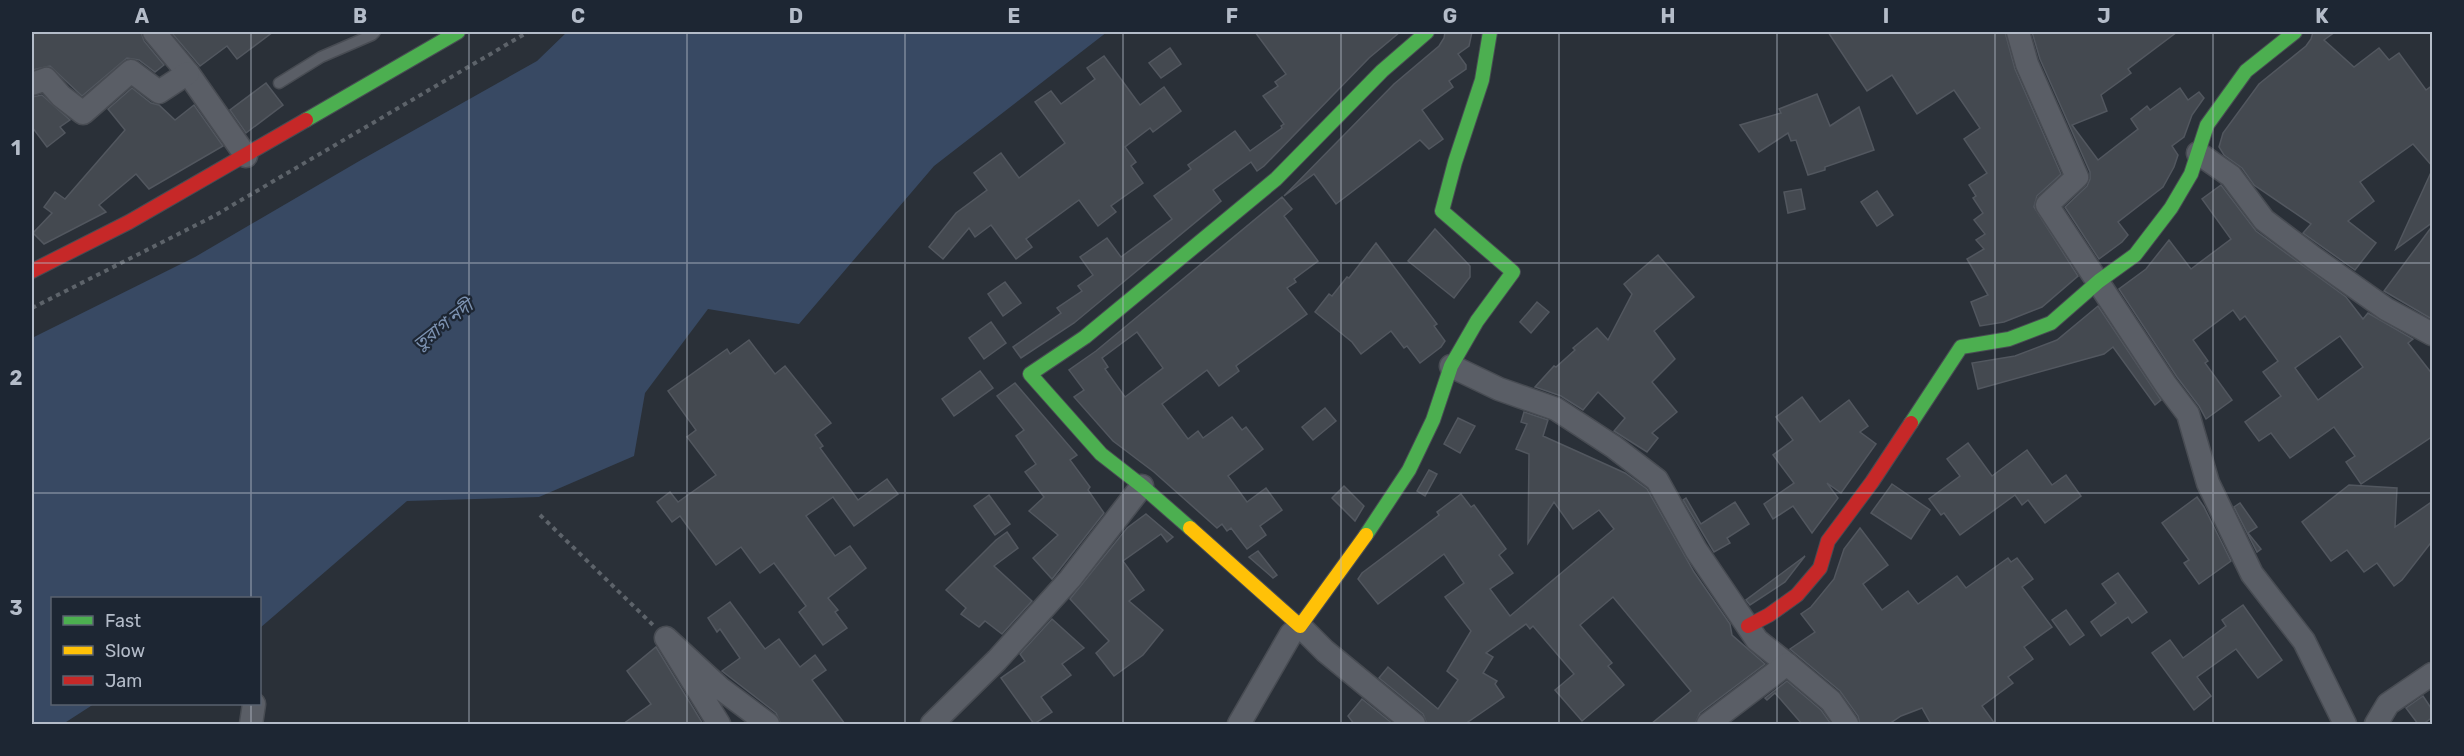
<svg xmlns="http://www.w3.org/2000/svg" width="2464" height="756" font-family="Rubik,'Noto Sans Bengali',sans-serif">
  <rect width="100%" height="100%" fill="#2a3038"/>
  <path fill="#384963" d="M567,32h540l-173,134 -135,158 -91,-15 -63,84 -11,63 -95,41 -132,4 -147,127v-30h-208v106h42l-31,20h-31v-386l163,-81 166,-97 176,-99z"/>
  <g fill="#444950" stroke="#52575f" stroke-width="1.5" fill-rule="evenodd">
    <path d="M32,32h109l3,9 20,24 -9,7 -16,-12 -12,-2 -45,38 -32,-30 -18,4z"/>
    <path d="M171,32h102l-36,27 -10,-13 -27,20z"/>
    <path d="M1255,32h145l-31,26 -105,108 -7,5 -6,-9 -38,28 8,11 -147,122 -53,35 -8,-11 48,-34 -4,-5 25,-17 -4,-5 15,-11 -13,-18 27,-19 14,19 51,-38 -18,-23 37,-27 -3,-4 47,-34 15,20 32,-23 -1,-2 3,-2 -21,-28 15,-10 -3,-4 11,-8z"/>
    <path d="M1445,32h27l-3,14 -11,8 8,11v4l-17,12 4,6 -31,23 21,29 -14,10 -9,-9 -84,64 -22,-30 -30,22 110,-112 45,-38 5,-8z"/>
    <path d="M1828,32h177l10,37 46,105 -24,22 -3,11 44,69 -36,31 -38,15 -24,4 -9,-24 17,-7 -21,-36 17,-10 -8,-9 9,-6 -11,-14 9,-7 -10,-15 3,-2 -7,-11 18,-12 -23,-34 16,-11 -26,-38 -37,24 -25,-39 -25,16z"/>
    <path d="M2032,32h145l-49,37 3,4 -30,22 6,16 -35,14 26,35 40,-31 -7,-10 16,-13 3,4 30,-22 8,12 11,-8 5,6 -12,17 -8,22 -12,9 6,9 -4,12 -11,20 -45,35 10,13 -6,7 -23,17 -34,-52 22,-21 3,-7v-7l-50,-113z"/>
    <path d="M2313,32h22l-11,8 30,27 25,-19 10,12 10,-7 27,37 7,-5v82l-20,-23 -53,38 14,19 -26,20 28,22 -21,27 -52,-37 8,-9 -57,-39 -12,-17 -18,-13 -5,-8 4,-14 36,-49 47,-38 5,-7z"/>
    <path d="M1170,48l11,16 -20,14 -12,-15z"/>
    <path d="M1104,56l36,49 24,-18 17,24 -28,21 -3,-4 -25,19 11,15 -5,4 12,17 -32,23 5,6 -18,14 -19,-26 -53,39 6,8 -16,12 -25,-34 -16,12 -6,-9 -26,31 -14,-12 27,-34 31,-23 -13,-17 27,-20 18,25 46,-35 -30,-41 16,-11 10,13 34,-25 -8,-11z"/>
    <path d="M266,83l17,22 -37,28 -16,-23z"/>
    <path d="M132,88l19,15 8,2 16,15 19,-15 29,41 -74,43 -13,-15 -37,31 7,7 -62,32 -11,-11 19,-20 -8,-6 11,-15 10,7 60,-69 -17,-21z"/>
    <path d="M1817,94l13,32 29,-19 15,43 -49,17v3l-17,5 -12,-35 -5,1 -3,-8 -29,19 -19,-27 41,-12 -2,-4z"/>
    <path d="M42,95l28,25 -10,7 5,6 -18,14 -15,-20v-30z"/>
    <path d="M2433,168v54l-37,27z"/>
    <path d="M2221,185l35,46 90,66 17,22 5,-6 45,26 -5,4 25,32v61l-72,48 -15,-22 9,-6 -21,-29 -44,31 -19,-25 -12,8 -14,-19 36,-26 -18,-24 15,-11 -33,-45 -5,4 -7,-10 -40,30 15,21 -3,2 27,37 -26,19 -7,-13 -22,-29 -58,-88 27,-20 23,-29 22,29 40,-30 -29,-40zM2340,336l23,31 -45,33 -23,-32z"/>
    <path d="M1801,189l4,20 -17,4 -4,-21z"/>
    <path d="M1877,191l16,24 -16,11 -16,-24z"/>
    <path d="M1282,197l10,12 -8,7 34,45 -24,18 2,3 -9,6 20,26 -71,52 3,5 -20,15 -12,-16 -45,34 26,35 10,-8 5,7 29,-21 10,13 4,-3 17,22 -35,27 19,26 19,-14 16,22 -22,16 6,9 -19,14 -16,-21 -4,3 -5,-7 -5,4 -63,-56 -41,-31 -39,-44 10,-7 -15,-20 27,-19zM1137,332l26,36 -38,29 -20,-28 3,-2 -6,-9z"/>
    <path d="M2433,225v89l-3,4 -46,-27z"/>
    <path d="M1435,229l35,37v11l-16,21 -46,-37z"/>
    <path d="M1376,243l61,81 -3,2 11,15 -4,6 -21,16 -13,-17 -3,2 -13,-17 -30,23 -9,-12 -37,-30 14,-18 3,2 15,-19 2,1z"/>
    <path d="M1658,255l36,42 -40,34 21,28 -23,23 25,30 -25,21 6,5 -11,14 -33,-21 11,-13 -27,-26 -15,18 -22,-14 -26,-9 19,-21 2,1 19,-17 -2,-2 24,-20 11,12 24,-46 -8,-10z"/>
    <path d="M1005,282l16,21 -18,13 -15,-22z"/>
    <path d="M1537,302l12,10 -18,21 -11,-11z"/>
    <path d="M2098,306l63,94 -6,5 -42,-58 -9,7 -126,35 -6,-26 43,-7 42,-16z"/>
    <path d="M991,322l15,21 -22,16 -15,-21z"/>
    <path d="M749,340l26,34 10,-8 46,57 -16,12 8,11 -3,2 38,52 29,-21 11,15 -44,32 -21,-29 -27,19 29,40 15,-10 16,22 -38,30 10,12 -3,2 12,16 -24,17 -24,-33 7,-6 -32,-43 -14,10 -19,-26 -25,18 -36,-49 -8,6 -15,-20 13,-10 8,10 38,-27 -29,-38 9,-7 -28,-39 59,-42 3,5z"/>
    <path d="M980,371l13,17 -39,28 -12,-17z"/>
    <path d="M1015,383l62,72 -7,5 20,27 -2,3 16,23 -52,66 -19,-21 25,-23 -29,-24 15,-14 -19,-25 11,-8 -20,-28 8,-6 -27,-34z"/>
    <path d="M1802,397l18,25 29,-22 19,26 -8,6 16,12 -35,49 -14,-10 11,15 -26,35 -19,-27 -20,13 -9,-15 30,-21 -21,-28 20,-15 -17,-23z"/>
    <path d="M1325,408l11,13 -23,19 -11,-13z"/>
    <path d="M1524,412l24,8 -5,16 82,37 22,16 47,83 36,52 2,11 33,29 -65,49 -5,11h-44l40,-33 -78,-94 -33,28 32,38 -4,3 16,19 -42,36 -27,-31 19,-16 -41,-48 -3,3 -4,-5 -40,29 7,4 -10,16 14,8 -2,3 9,13 -39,27h-38l-4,-10 -44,-36 9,-11 50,42 20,-29 -11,-9 24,-40 -26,-34 19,-14 -20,-29 -66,50 -20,-25 4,-6 77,-58 -2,-3 24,-18 10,13 3,-2 32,44 -7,6 14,18 -23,16 20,27 104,-87 -15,-19 -26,19 -19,-27 -26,41 1,-89 -13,-5 11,-25 -6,-2z"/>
    <path d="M1458,418l17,8 -15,27 -16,-9z"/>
    <path d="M1968,443l24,33 35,-26 25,35 14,-10 15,21 -36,27 -17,-23 -6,5 -7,-10 -55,40 -16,-22 -3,2 -12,-16 31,-23 -13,-17z"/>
    <path d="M1429,470l8,4 -12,22 -8,-5z"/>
    <path d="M1892,484l38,26 -19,29 -40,-26z"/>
    <path d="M2349,485l48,3 -2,39 38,-26v39l-31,40 -8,6 -17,-23 -13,9 -17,-22 -16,11 -29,-39z"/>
    <path d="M1344,486l20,20 -9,15 -23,-23z"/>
    <path d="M989,495l21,29 -15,11 -21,-29z"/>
    <path d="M2197,497l7,10 27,54 -32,23 -15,-21 5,-3 -27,-37z"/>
    <path d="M1686,498l15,26 34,-22 14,22 -22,14 3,5 -16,9 -31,-52z"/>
    <path d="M2240,503l17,24 -9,6 13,16 -4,3 -23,-45z"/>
    <path d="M1146,514l27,23 -6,5 -6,-8 -38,27 21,29 -15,11 34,29 -20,25 -29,21 -18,-23 13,-12 -39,-42 57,-71z"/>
    <path d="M1860,528l28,37 -25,19 19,26 26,-19 10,13 39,-28 9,12 42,-30 3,4 6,-4 16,21 -11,8 30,40 -28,20 9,12 -25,18 5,6 -31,23 13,18h-64l-9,-16 -21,8 -12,8h-29l-2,-8 -18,-25 -50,-42 25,-17 -14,-18 10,-7 23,-28 10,-30z"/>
    <path d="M1007,532l11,16 -24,18 38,35 -30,33 -17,-13 -6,6 -18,-13 5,-6 -20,-18 50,-50z"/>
    <path d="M1258,551l19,24 -4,3 -24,-21z"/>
    <path d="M1805,556l-20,26 -35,23 -4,-5z"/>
    <path d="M2118,573l29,39 -15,11 -4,-6 -27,19 -10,-14 25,-19 -14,-19z"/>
    <path d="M730,602l35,47 14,-10 21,28 15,-12 11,15 -14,10 33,44h-64l-5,-11 -54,-42 18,-13 -20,-29 -3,3 -9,-14z"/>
    <path d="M2243,605l39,55 -24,18 -22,-29 -39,28 14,19 -17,14 -42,-57 18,-13 13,18 43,-32 -4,-6z"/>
    <path d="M2066,610l18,25 -14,10 -18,-25z"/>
    <path d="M1052,619l32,29 -22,16 9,11 -30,22 11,15 -18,12 -33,-46 24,-17 -5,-7z"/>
    <path d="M656,647l47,77h-80l28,-20 -24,-33z"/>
    <path d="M1787,681l34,29 10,14h-29l-27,-31 -8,7 -2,-2z"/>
    <path d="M2423,696l10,15v6l-10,7h-5l-12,-16z"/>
    <path d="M1362,699l31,25h-39l-6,-8z"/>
  </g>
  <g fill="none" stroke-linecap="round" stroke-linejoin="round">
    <g stroke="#484c53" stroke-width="13">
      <path id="lane" d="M279,83l42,-26 51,-22 3,-3"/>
    </g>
    <g stroke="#484c53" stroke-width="25">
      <g id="street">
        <path d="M154,32l34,41 58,83"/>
        <path d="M2018,32l9,32 50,113 -30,28 119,180 22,29 20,69 44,91 52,67 41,83"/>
        <path d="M32,84l14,-5 15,17 22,17 48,-42 28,21 29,-19"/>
        <path d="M2198,153l33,23 33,44 50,38 72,51 46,25"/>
        <path d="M1451,366l48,23 57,20 58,38 43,33 39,70 61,90 30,24"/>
        <path d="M251,724l3,-20"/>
        <path d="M719,724l-53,-86 54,50 48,36"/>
        <path d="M932,724l65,-64 73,-81 72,-93"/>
        <path d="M1239,724l52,-90 9,-8 25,25 89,73"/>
        <path d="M1708,724l79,-60 44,37 16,23"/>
        <path d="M2376,724l12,-20 44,-30"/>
      </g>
    </g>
    <g stroke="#484c53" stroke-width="16">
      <g id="fast">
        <path d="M306,120l152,-88"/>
        <path d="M1911,423l50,-76 48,-8 42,-16 48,-42 36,-26 36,-47 20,-34 16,-49 39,-54 49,-39"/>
        <path d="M1190,528l-48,-42 -41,-32 -71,-80 55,-37 191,-158 106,-108 45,-39"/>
        <path d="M1366,535l43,-65 24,-50 18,-54 26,-45 36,-49 -71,-61 13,-49 27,-82 8,-48"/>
      </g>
    </g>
    <g stroke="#484c53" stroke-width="16">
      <path id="slow" d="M1190,528l110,98 66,-91"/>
    </g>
    <g stroke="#484c53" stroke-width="16">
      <g id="jam">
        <path d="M32,271l97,-49 177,-102"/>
        <path d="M1748,626l21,-11 28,-20 23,-27 8,-27 44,-59 39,-59"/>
      </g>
    </g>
    <g stroke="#5d636a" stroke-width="4" stroke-dasharray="4.5 4.5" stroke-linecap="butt">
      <path d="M32,308l182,-92 314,-184"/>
      <path d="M540,515l113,110"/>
    </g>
    <use href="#lane" stroke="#5a5e66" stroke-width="10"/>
    <use href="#street" stroke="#5a5e66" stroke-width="22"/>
    <use href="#fast" stroke="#4caf50" stroke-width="14"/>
    <use href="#slow" stroke="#ffc107" stroke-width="14"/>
    <use href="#jam" stroke="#c62828" stroke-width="14"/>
  </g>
  <path fill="none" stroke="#b4bcc9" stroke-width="1.5" stroke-opacity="0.55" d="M251,32v566M469,32v692M687,32v692M905,32v692M1123,32v692M1341,32v692M1559,32v692M1777,32v692M1995,32v692M2213,32v692M32,263h2400M32,493h2400M251,704v20"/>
  <g text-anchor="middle" stroke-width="4.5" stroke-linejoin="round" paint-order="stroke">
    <g font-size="18" font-style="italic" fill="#7c92b1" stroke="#1d2633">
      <text transform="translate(443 325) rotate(-38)" y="6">তুরাগ নদী</text>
    </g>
  </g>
  <rect width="2464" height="756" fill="none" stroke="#1d2633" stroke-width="66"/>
  <rect x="51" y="597" width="210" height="108" fill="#1d2633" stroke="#59626f" stroke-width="1.5"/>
  <rect x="63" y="616" width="30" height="9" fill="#4caf50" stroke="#59626f" stroke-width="1.5"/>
  <text x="105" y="627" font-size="18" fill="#b4bcc9">Fast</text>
  <rect x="63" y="646" width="30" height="9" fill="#ffc107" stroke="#59626f" stroke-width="1.5"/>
  <text x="105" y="657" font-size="18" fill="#b4bcc9">Slow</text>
  <rect x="63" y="676" width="30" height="9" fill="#c62828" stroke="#59626f" stroke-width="1.5"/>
  <text x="105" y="687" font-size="18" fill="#b4bcc9">Jam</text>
  <rect x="33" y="33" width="2398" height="690" fill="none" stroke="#b4bcc9" stroke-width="2"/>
  <g font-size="20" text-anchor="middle" font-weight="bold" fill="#b4bcc9">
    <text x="142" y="23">A</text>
    <text x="360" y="23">B</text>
    <text x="578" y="23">C</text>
    <text x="796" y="23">D</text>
    <text x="1014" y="23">E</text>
    <text x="1232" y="23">F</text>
    <text x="1450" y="23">G</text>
    <text x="1668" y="23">H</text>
    <text x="1886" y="23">I</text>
    <text x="2104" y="23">J</text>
    <text x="2322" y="23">K</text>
    <text x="16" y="155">1</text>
    <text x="16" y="385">2</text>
    <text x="16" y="615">3</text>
  </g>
</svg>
